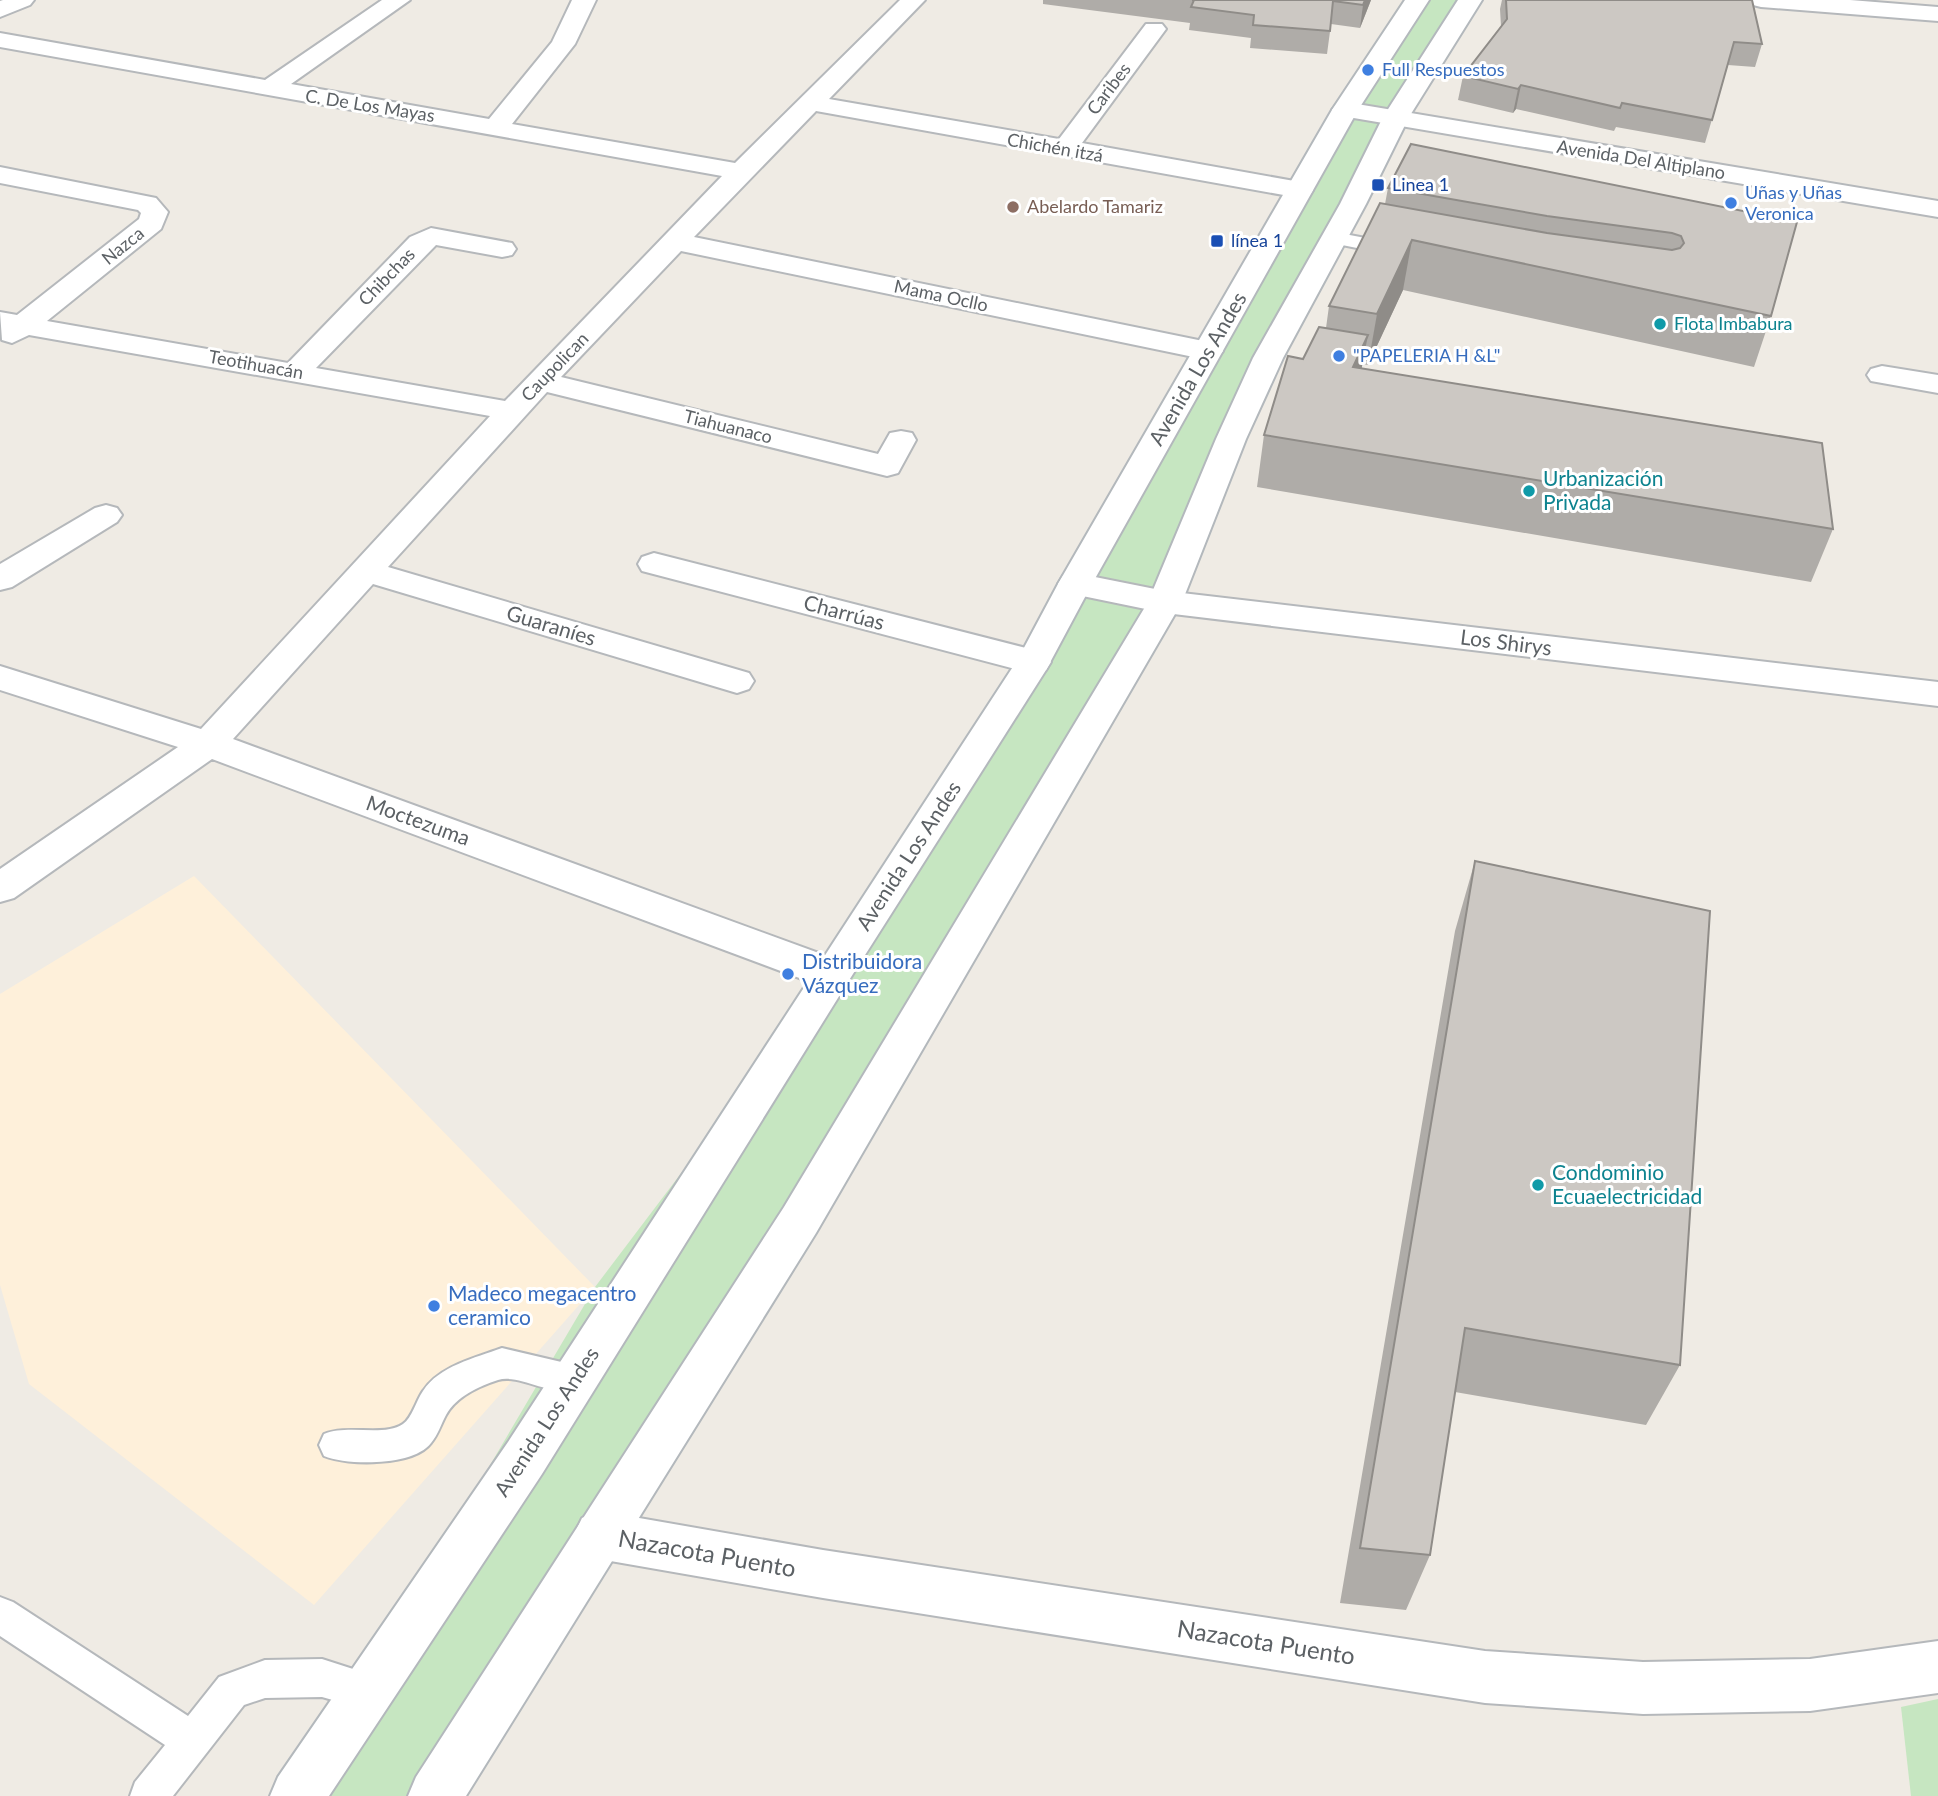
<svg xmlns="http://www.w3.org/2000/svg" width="1938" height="1796" font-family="Lato,sans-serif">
  <rect width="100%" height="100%" fill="#efebe4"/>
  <path fill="#fef0da" d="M194,876l401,411 -281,318 -285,-221 -29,-99v-291z"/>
  <g fill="#c6e6c1">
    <path d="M1417,0h53l-74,117 -231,485 -730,1194h-140l300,-509 237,-313z"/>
    <path d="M1938,1699v97h-27l-10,-89z"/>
  </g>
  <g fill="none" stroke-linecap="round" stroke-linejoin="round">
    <g stroke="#b5b8bb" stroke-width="4">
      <g id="lane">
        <path d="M1334,232l63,12 7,2 3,4 -3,4 -7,2 -70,-14 -3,-4 3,-4z"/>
        <path d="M502,1348l85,20 5,11 -5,11c-29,11 -66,-17 -89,-10 -19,6 -42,17 -52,35 -5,9 -8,20 -15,28 -17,23 -83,23 -107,13l-5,-11 5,-11c24,-10 60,3 79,-10 9,-6 13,-23 20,-33 16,-25 52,-33 79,-43z"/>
        <path d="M0,1597l13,5 175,114 31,-39 46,-17 57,-1 59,19 6,13 -6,13 -13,6 -46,-13 -57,1 -21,7 -71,91h-43l5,-14 30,-37 -165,-109z"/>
      </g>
    </g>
    <g stroke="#b5b8bb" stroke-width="4">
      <g id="street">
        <path d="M3,0h31l-4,5 -30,12v-16z"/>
        <path d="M382,0h28l-119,84 198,35 63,-77 20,-42h24l-21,44 -63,80 223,39 165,-163h25l-96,99 230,40 87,-115h16l4,5 -84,114 218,39 9,2 4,6 -4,6 -9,2 -484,-87 -122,126 514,105 10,3 5,6 -5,6 -10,3 -527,-109 -120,126 317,77 12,-21 11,-2 11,2 4,7 -18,33 -11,3 -340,-84 -159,175 361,106 5,8 -5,8 -12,4 -364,-109 -140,155 613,224 6,11 -6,11 -14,5 -14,-5 -606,-226 -198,139 -14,4v-33l178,-122 -178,-57v-24l201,63 289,-313 -461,-81 -17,8 -10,-3 -2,-28 17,3 122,-96 2,-6 -3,-3 -138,-27v-16l156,31 12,14 -7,17 -114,92 241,42 122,-126 21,-9 81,15 4,6 -4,6 -10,2 -66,-12 -120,123 189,33 217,-225 -722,-129v-14l265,47z"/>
        <path d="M1749,0h101l88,7v14l-177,-14 -8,-2z"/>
        <path d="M1345,102l593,99v16l-602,-102 -4,-5 4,-5z"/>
        <path d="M1882,366l56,9v18l-67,-12 -4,-6 4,-6z"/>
        <path d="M106,505l11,3 5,7 -5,7 -105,65 -12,3v-26l95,-56z"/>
        <path d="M654,553l380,97 12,4 5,8 -5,8 -12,4 -392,-103 -4,-7 4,-7z"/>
        <path d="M1075,573l90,18 773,91v24l-773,-93 -102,-21 -5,-8 5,-8z"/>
        <path d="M599,1511l224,39 662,101 158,11 167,-3 128,-18v52l-128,18 -167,3 -158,-11 -662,-105 -224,-39 -17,-7 -8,-17 8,-17z"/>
      </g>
    </g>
    <g stroke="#b3b8bc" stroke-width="4">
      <g id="secondary">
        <path d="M1405,0h24l-71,110 -266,474 -46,86 -200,315 -304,489 -213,322h-59l8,-19 230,-335 510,-783 40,-75 274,-474z"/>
        <path d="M1458,0h24l-73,117 -43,87 -83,154 -37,81 -64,163 -366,631 -350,563h-58l8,-19 368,-570 364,-605 68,-163 37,-81 87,-154 43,-87z"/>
      </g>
    </g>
    <use href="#lane" fill="#fff" fill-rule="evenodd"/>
    <use href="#street" fill="#fff" fill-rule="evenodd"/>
    <use href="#secondary" fill="#fff" fill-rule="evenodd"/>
  </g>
  <g fill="#afaca8">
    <path d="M1043,0h328l-11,28 -29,-4 -4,30 -77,-6 1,-10 -62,-8 1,-7 -147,-19z"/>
    <path d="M1502,0h250l10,44 -7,23 -27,-2 -23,78 -89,-16 -2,4 -98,-22 -3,4 -55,-13 5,-24 38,-50 -1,-17z"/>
    <path d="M1388,188l409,34 -26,94 -17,51 -351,-77 -35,75 -6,-1v4l471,161 -22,53 -554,-95 7,-52 39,-76 23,-31 3,-22 56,-102z"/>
    <path d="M1475,861l205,504 -34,60 -191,-33 -25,163 -24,55 -66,-7 115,-672z"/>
  </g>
  <g fill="#8f8c88">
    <path d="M1365,0h6l-11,28 3,-23z"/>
    <path d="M1521,85l-5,24 -3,4 5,-24z"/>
    <path d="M1412,240l-9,50 -35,75 9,-51z"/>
    <path d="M1368,335l-10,52 -5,-20z"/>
  </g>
  <g fill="#ccc8c3" stroke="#8f8c88" stroke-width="2">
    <path d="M1192,0h173l-2,5 -30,-4 -3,30 -77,-6 1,-10 -63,-8 3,-7z"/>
    <path d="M1506,0h246l10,44 -28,-2 -22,78 -90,-17 -2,5 -99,-23 -3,4 -55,-13 44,-57z"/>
    <path d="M1411,144l386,78 -26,94 -359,-76 -35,74 -48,-8 51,-103 167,30 125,17 8,-2 4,-5 -3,-7 -9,-3 -125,-17 -159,-28z"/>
    <path d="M1319,327l49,8 -15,32 469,76 11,86 -569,-94 24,-79 15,3z"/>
    <path d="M1475,861l235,50 -30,454 -215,-37 -35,227 -70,-7z"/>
  </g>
  <g fill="#3f7fe0" stroke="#fff" stroke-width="2.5">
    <circle cx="1368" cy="70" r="7"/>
    <circle cx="1731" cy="203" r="7"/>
    <circle cx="1339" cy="356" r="7"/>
    <circle cx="788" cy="974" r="7"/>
    <circle cx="434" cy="1306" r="7"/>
  </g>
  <g fill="#1a4fb4" stroke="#fff" stroke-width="2.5">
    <rect x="1371" y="178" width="14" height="14" rx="3.5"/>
    <rect x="1210" y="234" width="14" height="14" rx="3.5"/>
  </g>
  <circle fill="#8d6e63" stroke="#fff" stroke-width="2.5" cx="1013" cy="207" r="7"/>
  <g fill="#0f9aa8" stroke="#fff" stroke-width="2.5">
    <circle cx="1660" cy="324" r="7"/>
    <circle cx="1529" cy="491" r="7"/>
    <circle cx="1538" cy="1185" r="7"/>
  </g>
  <g text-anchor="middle" stroke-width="6" stroke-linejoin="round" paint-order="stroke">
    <g font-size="18" fill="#366cbe" stroke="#fff" text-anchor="start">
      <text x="1382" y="76">Full Respuestos</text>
      <text x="1745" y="199">Uñas y Uñas<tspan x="1745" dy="21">Veronica</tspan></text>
      <text x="1353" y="362">"PAPELERIA H &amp;L"</text>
    </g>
    <g font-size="18" fill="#5c6165" stroke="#fff">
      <text transform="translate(1109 89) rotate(-53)" y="6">Caribes</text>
      <text transform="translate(370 106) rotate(9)" y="6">C. De Los Mayas</text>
      <text transform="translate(1055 148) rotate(10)" y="6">Chichén itzá</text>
      <text transform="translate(1641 160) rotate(9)" y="6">Avenida Del Altiplano</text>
      <text transform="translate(123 246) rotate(-39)" y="6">Nazca</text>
      <text transform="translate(387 277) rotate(-46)" y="6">Chibchas</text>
      <text transform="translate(941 296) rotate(12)" y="6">Mama Ocllo</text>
      <text transform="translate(256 365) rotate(10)" y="6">Teotihuacán</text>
      <text transform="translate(555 367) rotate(-46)" y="6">Caupolican</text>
      <text transform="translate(728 427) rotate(14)" y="6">Tiahuanaco</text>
    </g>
    <g font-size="18" fill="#164399" stroke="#fff" text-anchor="start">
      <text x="1392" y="191">Linea 1</text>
      <text x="1231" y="247">línea 1</text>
    </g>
    <g font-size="18" fill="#785e54" stroke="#fff" text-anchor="start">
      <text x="1027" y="213">Abelardo Tamariz</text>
    </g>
    <g font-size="18" fill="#0d838f" stroke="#fff" text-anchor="start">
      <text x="1674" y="330">Flota Imbabura</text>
    </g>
    <g font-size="21" fill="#5c6165" stroke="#fff">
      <text transform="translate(1198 369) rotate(-60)" y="7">Avenida Los Andes</text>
      <text transform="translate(844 613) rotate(15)" y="7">Charrúas</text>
      <text transform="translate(551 626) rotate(17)" y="7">Guaraníes</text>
      <text transform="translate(1506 643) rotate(7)" y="7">Los Shirys</text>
      <text transform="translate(418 821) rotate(20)" y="7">Moctezuma</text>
      <text transform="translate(909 856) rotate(-57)" y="7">Avenida Los Andes</text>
      <text transform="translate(547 1422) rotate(-57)" y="7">Avenida Los Andes</text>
    </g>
    <g font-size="21" fill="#0d838f" stroke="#fff" text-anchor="start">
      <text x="1543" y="486">Urbanización<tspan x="1543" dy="24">Privada</tspan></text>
      <text x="1552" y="1180">Condominio<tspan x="1552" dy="24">Ecuaelectricidad</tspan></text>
    </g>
    <g font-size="21" fill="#366cbe" stroke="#fff" text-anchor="start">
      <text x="802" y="969">Distribuidora<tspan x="802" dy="24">Vázquez</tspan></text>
      <text x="448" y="1301">Madeco megacentro<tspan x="448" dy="24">ceramico</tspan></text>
    </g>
    <g font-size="24" fill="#5c6165" stroke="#fff">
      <text transform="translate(707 1554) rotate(10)" y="8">Nazacota Puento</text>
      <text transform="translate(1266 1643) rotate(9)" y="8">Nazacota Puento</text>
    </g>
  </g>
</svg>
